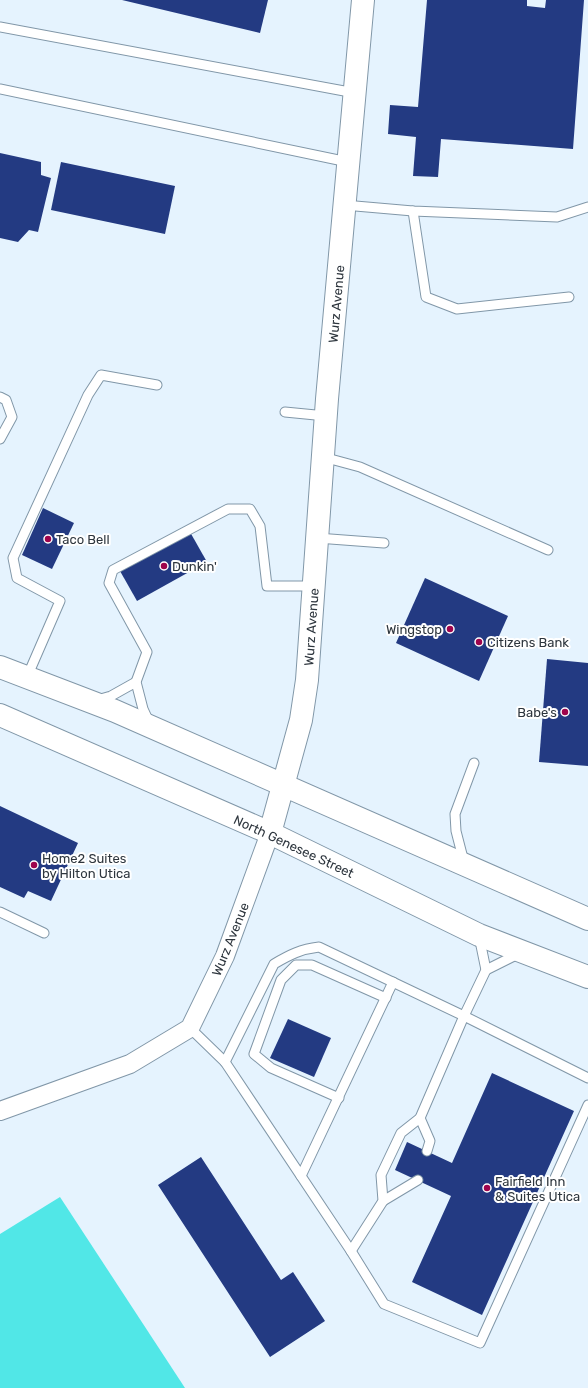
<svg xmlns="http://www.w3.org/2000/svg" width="588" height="1388" font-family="Rubik,sans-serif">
  <rect width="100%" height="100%" fill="#e5f3fe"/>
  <path fill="#51e7e7" d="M60,1197l125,191h-185v-154z"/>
  <g fill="#233a82">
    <path d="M122,0h146l-8,33z"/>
    <path d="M427,0h100v6l18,2 1,-8h38l-11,149 -132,-10 -3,38 -25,-1 3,-39 -28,-3 2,-29 28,2z"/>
    <path d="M0,153l41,9v13l10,3 -13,54 -9,-2 -11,12 -18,-4z"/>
    <path d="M61,162l114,24 -10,48 -114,-24z"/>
    <path d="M43,508l31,15 -22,46 -30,-14z"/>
    <path d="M190,532l17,30 -70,39 -17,-30z"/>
    <path d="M425,578l83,38 -29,65 -83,-38z"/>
    <path d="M547,659l41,4v103l-49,-4z"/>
    <path d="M0,806l78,37 -27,58 -23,-10 -4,7 -24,-11z"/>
    <path d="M288,1019l43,19 -17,39 -44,-19z"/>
    <path d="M492,1073l82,38 -92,204 -70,-33 39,-86 -56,-26 12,-28 45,21z"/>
    <path d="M201,1157l80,123 12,-8 32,49 -55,36 -112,-172z"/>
  </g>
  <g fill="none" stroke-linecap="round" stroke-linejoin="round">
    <g stroke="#8197a8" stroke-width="11">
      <g id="service">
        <path d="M0,27l355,66"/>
        <path d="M0,89l348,73"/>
        <path d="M344,205l69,6 144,6 31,-10"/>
        <path d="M413,211l13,86 31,12 112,-12"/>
        <path d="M0,397l6,3 6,17 -12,22"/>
        <path d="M285,412l41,4"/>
        <path d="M323,457l37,10 188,83"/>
        <path d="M317,538l67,5"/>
        <path d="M27,677l33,-76 -43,-23 -4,-20 75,-163 13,-20 56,10"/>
        <path d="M97,700l14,-4 25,-14"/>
        <path d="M149,722l-6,-13 -7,-27 11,-30 -38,-69 4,-13 115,-61h22l10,17 7,60h47"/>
        <path d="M464,862l-8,-31 -1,-17 19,-51"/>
        <path d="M0,912l44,21"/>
        <path d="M486,970l34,-17"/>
        <path d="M190,1028l35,34 126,189 32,-50 -2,-26 20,-42 19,-15 44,-102 22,-46 -7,-34"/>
        <path d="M225,1062l49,-98c15,-9 27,-15 45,-17l145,69 124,62"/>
        <path d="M339,1098l-68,-30 -17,-14 27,-74 15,-15h16l74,33"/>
        <path d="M420,1118l10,23 -3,10"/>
        <path d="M301,1176l92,-194"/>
        <path d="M383,1201l35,-21"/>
        <path d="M351,1251l33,53 96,39 108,-238"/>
      </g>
    </g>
    <g stroke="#8197a8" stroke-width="20">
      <path id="minor" d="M0,1111l130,-47 60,-36 35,-72 45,-123"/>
    </g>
    <g stroke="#8197a8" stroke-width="24">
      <path id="tertiary" d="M270,833l31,-113 6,-40 20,-281 36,-399"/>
    </g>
    <g stroke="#8197a8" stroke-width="24">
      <g id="secondary">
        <path d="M0,667l115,44 473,208"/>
        <path d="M0,715l270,118 209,102 109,42"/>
      </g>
    </g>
    <use href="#service" stroke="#fff" stroke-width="9"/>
    <use href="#minor" stroke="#fff" stroke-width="18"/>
    <use href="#tertiary" stroke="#fff" stroke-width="22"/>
    <use href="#secondary" stroke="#fff" stroke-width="22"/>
  </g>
  <g fill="#9e044c" stroke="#fff" stroke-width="1.5">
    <circle cx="48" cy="539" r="4"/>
    <circle cx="164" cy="566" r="4"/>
    <circle cx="450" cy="629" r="4"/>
    <circle cx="479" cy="642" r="4"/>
    <circle cx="565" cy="712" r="4"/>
    <circle cx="34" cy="865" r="4"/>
    <circle cx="487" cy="1188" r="4"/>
  </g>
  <g text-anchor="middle" stroke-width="4" stroke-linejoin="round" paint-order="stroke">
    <g font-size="13" fill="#2e363e" stroke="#fff">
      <text transform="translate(336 304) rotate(-85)" y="5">Wurz Avenue</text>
      <text transform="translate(311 627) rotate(-86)" y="5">Wurz Avenue</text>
      <text transform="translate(294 846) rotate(25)" y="5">North Genesee Street</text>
      <text transform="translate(230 939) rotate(-68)" y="5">Wurz Avenue</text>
    </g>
    <g font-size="13" fill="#2e363e" stroke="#fff" text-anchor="start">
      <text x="56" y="544">Taco Bell</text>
      <text x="172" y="571">Dunkin'</text>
      <text x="442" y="634" text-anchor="end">Wingstop</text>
      <text x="487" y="647">Citizens Bank</text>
      <text x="557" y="717" text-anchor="end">Babe's</text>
      <text x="42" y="863">Home2 Suites<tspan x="42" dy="15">by Hilton Utica</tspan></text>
      <text x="495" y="1186">Fairfield Inn<tspan x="495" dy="15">&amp; Suites Utica</tspan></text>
    </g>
  </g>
</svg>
